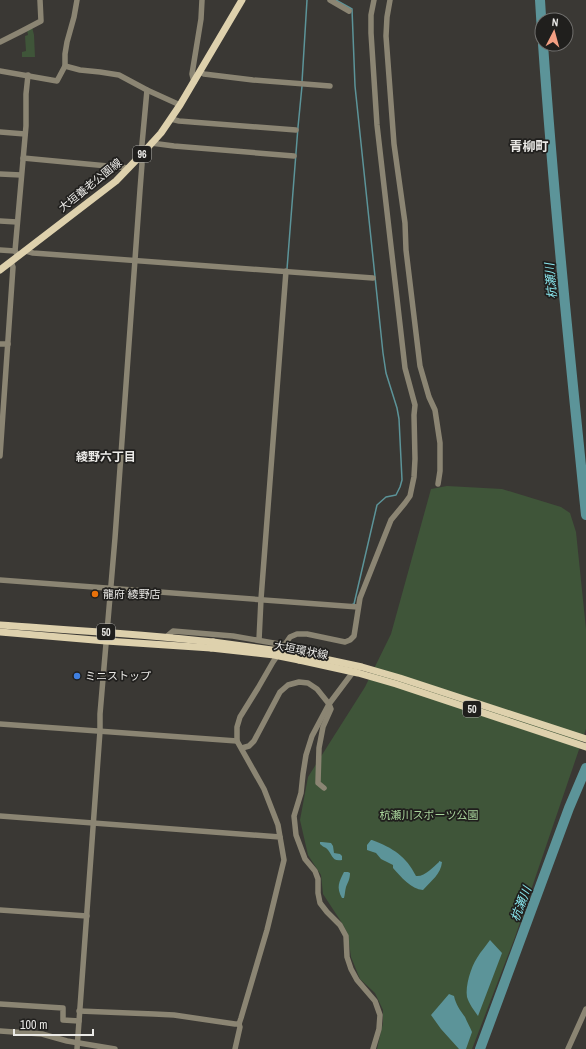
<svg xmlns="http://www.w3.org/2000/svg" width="586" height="1049" font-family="'Archivo Narrow','Noto Sans JP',sans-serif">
  <rect width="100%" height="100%" fill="#3a3834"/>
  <g fill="#3f5539">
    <path d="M32,27l2,8 1,22h-13v-5l4,-1 -1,-15 3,-1 -1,-5z"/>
    <path d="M447,486l55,3 59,18 9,6 6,19 10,97v100l-71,208 -43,112h-95l6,-26v-13l-8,-17 -15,-14 -9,-22 -3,-23 -6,-11 -19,-29 -2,-19 -13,-20 -8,-35 8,-43 57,-90 26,-53 40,-145z"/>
  </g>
  <g fill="#5c9499">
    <path d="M371,840h1c21,8 34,16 44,36 9,1 17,-9 23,-14v-1l3,1c-1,12 -11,19 -19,28 -12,-1 -22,-13 -30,-22v-3l-12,-6 -5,-6 -9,-3v-5z"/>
    <path d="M320,842h2l9,1 2,3 1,7 6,1 2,2v4c-11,2 -9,-6 -16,-12 -2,-1 -4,-2 -6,-4z"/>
    <path d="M344,872h4l2,1c0,6 -2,9 -4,14 -1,4 -1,7 -2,11h-2c-6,-11 -3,-16 2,-26z"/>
    <path d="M490,940l12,13 -24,63c-4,-6 -9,-12 -11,-19 -2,-11 4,-30 10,-39 4,-7 9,-12 13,-18z"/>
    <path d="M449,994l5,2c2,9 6,14 11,21 2,5 5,10 7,15l-6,17h-7l-18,-20 -10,-14z"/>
  </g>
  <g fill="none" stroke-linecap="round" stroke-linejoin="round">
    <g stroke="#5c9499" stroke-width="1.5">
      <path d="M336,0l16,9 3,77 28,267 3,20 11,35 2,11 3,61 -2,7 -4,8 -10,2 -9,8 -23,99h-1"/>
      <path d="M302,82l5,-82"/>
      <path d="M287,269l11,-142 4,-41"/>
    </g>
    <g stroke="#5c9499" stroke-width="10">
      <path d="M540,0l2,32"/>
      <path d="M543,44c11,157 27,314 43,471"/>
      <path d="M480,1049l89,-241 17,-40"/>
    </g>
    <g stroke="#8b8573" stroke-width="5.5">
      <path d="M330,0l19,11"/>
      <path d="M390,0l-3,17 -1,19 8,108 11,79 1,27 14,116 9,31 6,13 5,33v28l-2,13"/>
      <path d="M0,42l20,-10 21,-11 -1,-21"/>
      <path d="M65,66l15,4 20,2 19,3 28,15 33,15"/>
      <path d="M0,71l57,10 8,-15v-12l2,-12 7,-25 3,-17"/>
      <path d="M200,72l4,2 49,6 77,6"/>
      <path d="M194,82l-2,-8 9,-55 1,-19"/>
      <path d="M171,119l8,2 117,9"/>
      <path d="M0,132l25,2"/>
      <path d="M151,143l23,3 120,10"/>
      <path d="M23,158l106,10"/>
      <path d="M0,174l21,1"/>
      <path d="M0,221l17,1"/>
      <path d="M0,250l15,1 2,3"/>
      <path d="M15,251l11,-125v-32l2,-19"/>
      <path d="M26,251l7,2 340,25"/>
      <path d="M0,344h8"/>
      <path d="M0,456l13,-189 -2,-5"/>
      <path d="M0,580l358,27"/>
      <path d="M166,637l7,-6 60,5 52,9"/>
      <path d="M259,640l2,-41 25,-328"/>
      <path d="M353,672l-24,32 -17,32 -6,19 -3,19 -2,19 -7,23 2,19 9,24 10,12 3,8v14l2,10 7,9 13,13 6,11 1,21 4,12 6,11 18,21 5,14 -1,14 -6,20"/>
      <path d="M0,724l237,17"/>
      <path d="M242,748l7,-2 5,-5 26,-49 8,-7 11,-3 9,1 9,6 12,15 2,5 -8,18 -4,21 -1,35 6,5"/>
      <path d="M0,816l280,21 4,23 -17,70 -26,88 -2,6h-4l-61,-9 -20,-1 -75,-3"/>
      <path d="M280,837l-2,-12 -14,-36 -27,-48v-14l3,-10 18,-29 15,-26 17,-25 7,-3h10l38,8 5,-2 4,-4 6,-38 31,-78 14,-17 5,-7 4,-19 1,-18 -1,-44 1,-10 -10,-37 -28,-243 -6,-92v-18l3,-15"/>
      <path d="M0,910l87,6"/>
      <path d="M0,1004l63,4v12l16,1"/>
      <path d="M0,1031l42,3 25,7 48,8"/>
      <path d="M77,1049l23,-318v-17l15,-176 25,-348 2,-26 -1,-9 6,-65"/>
      <path d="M235,1049l5,-22 -1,-3"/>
      <path d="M568,1049l18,-40"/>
    </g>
    <g stroke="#ded1ad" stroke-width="7">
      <path d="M0,270l116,-89 25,-26 20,-22 19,-28 62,-105"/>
      <path d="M0,625c71,5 142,9 213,17"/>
      <path d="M0,632l106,9 105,7"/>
      <path d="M301,654l61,13 38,11 186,61"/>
      <path d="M299,660l59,13 38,11 190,63"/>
    </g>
    <g stroke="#ded1ad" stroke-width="7">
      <path d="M213,642l88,12"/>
      <path d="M211,648l63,7 25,5"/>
    </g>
  </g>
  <circle fill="#e8710a" stroke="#201f1d" stroke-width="1.5" cx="95" cy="594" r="4"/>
  <circle fill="#3f7fe0" stroke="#201f1d" stroke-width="1.5" cx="77" cy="676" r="4"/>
  <g text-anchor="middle" stroke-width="3.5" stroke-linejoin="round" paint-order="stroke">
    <g fill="#201f1d" stroke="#aeadaa" stroke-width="1">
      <rect x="133" y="146" width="18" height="16" rx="3"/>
      <rect x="97" y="624" width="18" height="16" rx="3"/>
      <rect x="463" y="701" width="18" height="16" rx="3"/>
    </g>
    <g font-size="10" font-weight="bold" fill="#ebeae7">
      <text x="142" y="158">96</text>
      <text x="106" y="636">50</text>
      <text x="472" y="713">50</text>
    </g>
    <g font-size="11" fill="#ebeae7" stroke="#201f1d">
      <text transform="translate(90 185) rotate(-39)" y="4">大垣養老公園線</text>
      <text transform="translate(301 650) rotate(11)" y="4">大垣環状線</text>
    </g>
    <g font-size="11" fill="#ebeae7" stroke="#201f1d" text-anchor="start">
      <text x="103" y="598">龍府 綾野店</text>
      <text x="85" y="680">ミニストップ</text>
    </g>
    <g font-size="11" fill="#a8d49b" stroke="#201f1d">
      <text x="429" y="819">杭瀬川スポーツ公園</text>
    </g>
    <g font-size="12" font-style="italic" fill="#8ae8f0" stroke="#201f1d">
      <text transform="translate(551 281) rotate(-95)" y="4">杭瀬川</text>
      <text transform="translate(521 904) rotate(-69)" y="4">杭瀬川</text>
    </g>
    <g font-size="12" font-weight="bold" fill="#ebeae7" stroke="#201f1d">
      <text x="106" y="461">綾野六丁目</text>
    </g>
    <g font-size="13" font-weight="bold" fill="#ebeae7" stroke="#201f1d">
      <text x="529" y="151">青柳町</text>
    </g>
  </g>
  <g transform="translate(554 32) rotate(6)"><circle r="19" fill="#201f1d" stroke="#71706e"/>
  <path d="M0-3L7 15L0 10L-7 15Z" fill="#f39f83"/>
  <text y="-6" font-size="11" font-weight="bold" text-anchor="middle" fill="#ebeae7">N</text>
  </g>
  <path d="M14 1029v6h79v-6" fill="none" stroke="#ebeae7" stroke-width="2"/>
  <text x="20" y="1029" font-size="12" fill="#ebeae7" stroke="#201f1d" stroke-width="3" paint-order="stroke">100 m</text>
</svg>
